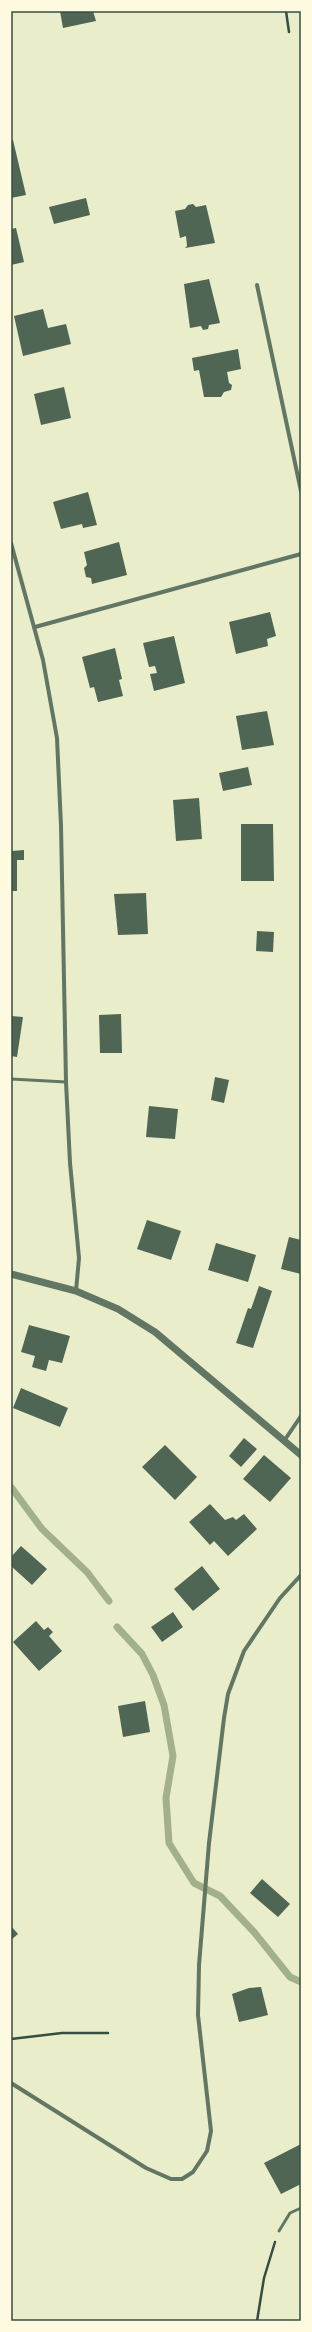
<svg xmlns="http://www.w3.org/2000/svg" width="312" height="2332" font-family="Karla,sans-serif">
  <rect width="100%" height="100%" fill="#e9edc9"/>
  <g fill="none" stroke-linecap="round" stroke-linejoin="round">
    <g stroke="#a3b18a" stroke-width="7">
      <path d="M11,1487l31,42 45,43 22,29"/>
      <path d="M117,1627l25,27 11,21 11,30 9,51 -7,42 3,45 25,40 26,13 34,36 36,45 11,5"/>
    </g>
  </g>
  <g fill="#4f6655">
    <path d="M60,11h33l3,10 -33,7z"/>
    <path d="M11,140h2l13,55 -15,3z"/>
    <path d="M86,198l4,17 -36,9 -5,-17z"/>
    <path d="M193,204l3,3 10,-2 9,38 -30,5 2,-2 -1,-10 -6,2 -5,-27 10,-2 3,-4z"/>
    <path d="M16,228l8,34 -13,3v-36z"/>
    <path d="M209,279l11,44 -11,2 -1,4 -5,1 -2,-4 -11,2 -6,-44z"/>
    <path d="M43,309l5,19 18,-4 5,20 -48,12 -9,-40z"/>
    <path d="M238,349l3,20 -14,3 2,11 3,2 -1,5 -7,2 -3,5h-17l-5,-27 -5,1 -2,-13z"/>
    <path d="M64,387l7,31 -30,7 -7,-31z"/>
    <path d="M88,492l9,33 -14,3 -1,-4 -21,5 -8,-27z"/>
    <path d="M119,542l8,33 -35,9 -1,-6 -5,-1 -2,-9 3,-3 -3,-13z"/>
    <path d="M270,612l6,24 -9,3 1,7 -32,8 -7,-32z"/>
    <path d="M174,636l11,47 -31,8 -4,-17 7,-1 -2,-7 -6,1 -6,-24z"/>
    <path d="M115,648l7,31 -3,1 4,16 -25,6 -4,-15 -4,1 -8,-31z"/>
    <path d="M267,711l7,34 -32,5 -6,-34z"/>
    <path d="M248,767l4,18 -29,6 -4,-18z"/>
    <path d="M199,798l3,41 -26,2 -3,-41z"/>
    <path d="M241,824h32l1,57h-33z"/>
    <path d="M24,850v10h-7v31h-6v-40z"/>
    <path d="M146,893l2,41 -30,1 -4,-41z"/>
    <path d="M257,931l17,1 -1,20 -17,-1z"/>
    <path d="M121,1014l1,39h-22l-1,-38z"/>
    <path d="M11,1016l12,1 -6,40 -6,-1z"/>
    <path d="M215,1077l14,3 -5,23 -13,-3z"/>
    <path d="M149,1106l29,3 -3,30 -29,-2z"/>
    <path d="M147,1220l34,11 -10,29 -34,-11z"/>
    <path d="M289,1237l12,3v34l-20,-5z"/>
    <path d="M216,1243l40,12 -8,27 -40,-12z"/>
    <path d="M259,1286l13,5 -19,57 -17,-5 12,-35 3,1z"/>
    <path d="M29,1325l41,11 -8,27 -13,-3 -3,11 -14,-4 3,-11 -14,-4z"/>
    <path d="M21,1388l47,20 -8,19 -47,-19z"/>
    <path d="M244,1438l13,11 -16,18 -12,-11z"/>
    <path d="M165,1445l32,32 -22,23 -33,-33z"/>
    <path d="M264,1455l27,23 -21,24 -27,-23z"/>
    <path d="M210,1504l15,16 8,-3 3,3 8,-6 13,15 -29,27 -14,-15 -4,4 -21,-23z"/>
    <path d="M21,1546l26,23 -15,16 -21,-19v-9z"/>
    <path d="M202,1566l18,23 -27,22 -19,-22z"/>
    <path d="M173,1612l10,15 -21,15 -11,-15z"/>
    <path d="M36,1621l8,9 4,-3 5,5 -4,4 13,15 -23,20 -26,-29z"/>
    <path d="M145,1701l5,31 -27,5 -5,-31z"/>
    <path d="M262,1879l28,25 -12,13 -28,-24z"/>
    <path d="M11,1926l7,8 -7,6z"/>
    <path d="M261,1987l7,28 -29,7 -7,-28 17,-6z"/>
    <path d="M301,2144v40l-20,10 -17,-31z"/>
  </g>
  <g fill="none" stroke-linecap="round" stroke-linejoin="round">
    <g stroke="#344e41" stroke-width="2.5">
      <path d="M286,11l3,21"/>
      <path d="M11,2039l51,-6h46"/>
      <path d="M257,2321l7,-43 11,-36"/>
    </g>
    <g stroke="#617663" stroke-width="3">
      <path d="M11,1079l55,3"/>
      <path d="M279,2231l11,-18 11,-5"/>
    </g>
    <g stroke="#617663" stroke-width="4">
      <path d="M257,285l44,206"/>
      <path d="M11,543l32,117 14,78 4,88 5,256 4,81 9,95 -3,33"/>
      <path d="M35,627l266,-73"/>
      <path d="M284,1441l17,-25"/>
      <path d="M11,2083l135,85 25,11h11l11,-7 14,-21 4,-20 -13,-116 1,-50 10,-122 15,-125 4,-24 16,-43 36,-53 21,-23"/>
    </g>
    <path stroke="#617663" stroke-width="7" d="M11,1274l65,17 42,18 37,23 146,123"/>
  </g>
  <rect width="312" height="2332" fill="none" stroke="#fefae0" stroke-width="24"/>
  <rect x="12" y="12" width="288" height="2308" fill="none" stroke="#344e41" stroke-width="1.5"/>
</svg>
